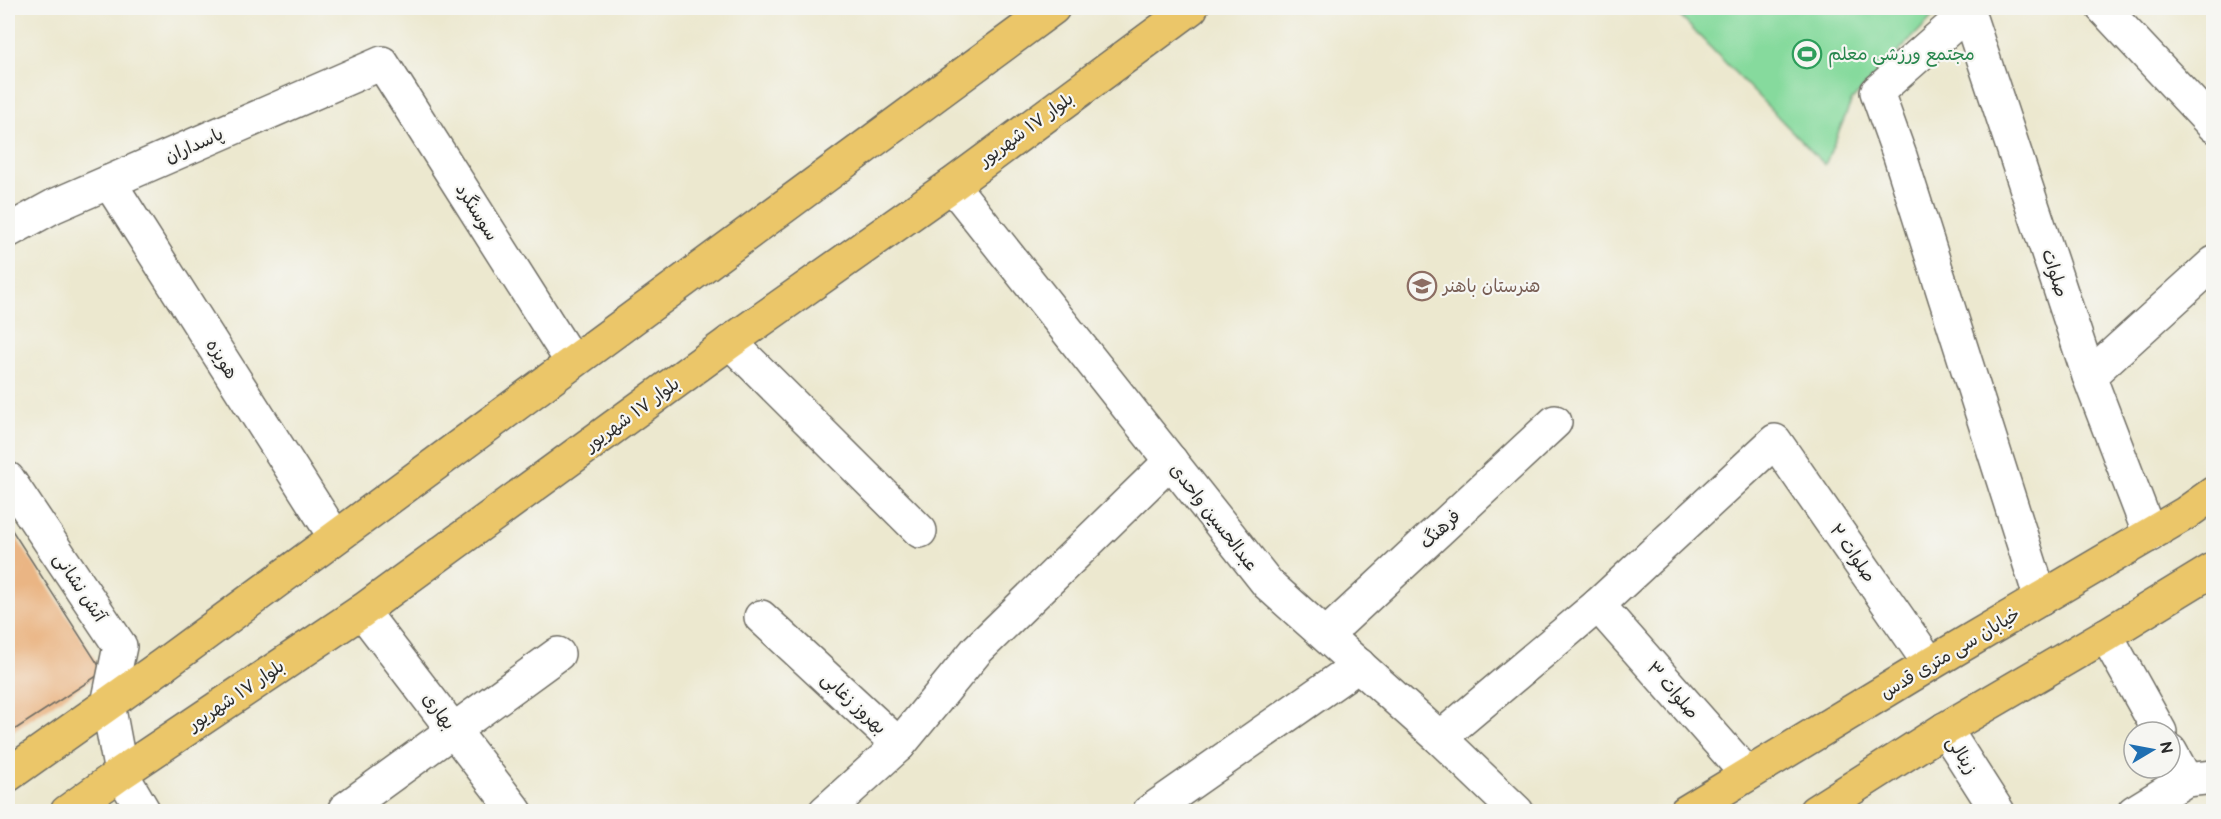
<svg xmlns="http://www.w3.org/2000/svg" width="2221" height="819" font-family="'Balsamiq Sans','Playpen Sans Arabic',sans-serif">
  <rect width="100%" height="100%" fill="#f6f6f2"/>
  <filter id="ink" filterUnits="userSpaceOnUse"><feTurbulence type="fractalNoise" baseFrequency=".0167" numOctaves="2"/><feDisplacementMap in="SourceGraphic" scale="12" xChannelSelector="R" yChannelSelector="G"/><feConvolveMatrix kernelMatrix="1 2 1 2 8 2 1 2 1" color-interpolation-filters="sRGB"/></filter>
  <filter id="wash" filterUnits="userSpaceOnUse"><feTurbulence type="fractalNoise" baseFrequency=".008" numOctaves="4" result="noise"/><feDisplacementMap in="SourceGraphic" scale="24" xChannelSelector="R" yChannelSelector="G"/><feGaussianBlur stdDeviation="1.35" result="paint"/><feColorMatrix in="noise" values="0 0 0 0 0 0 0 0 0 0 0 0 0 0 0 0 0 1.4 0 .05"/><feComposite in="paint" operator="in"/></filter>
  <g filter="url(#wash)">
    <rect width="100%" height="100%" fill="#ece8cf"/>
    <path fill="#86da9d" stroke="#588264" stroke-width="1.5" d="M1672,8h269l-89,92 -27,65z"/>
    <g id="blocks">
      <path fill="#eab584" d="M8,524l95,148 -95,62z"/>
    </g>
  </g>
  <g filter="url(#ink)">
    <use href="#blocks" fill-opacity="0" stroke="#6f6d64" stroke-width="1.5"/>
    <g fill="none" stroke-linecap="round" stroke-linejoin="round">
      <g stroke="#6f6d64" stroke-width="36">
        <g id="minor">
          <path d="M1969,8l-1,4 121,364 61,159"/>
          <path d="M2103,8l111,118"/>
          <path d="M1968,12l-91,80 23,64 141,443"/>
          <path d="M109,182l226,355"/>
          <path d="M952,185l316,399 172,154 77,74"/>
          <path d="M8,231l46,-25 328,-143 190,299"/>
          <path d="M730,342l190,189"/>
          <path d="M2089,376l125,-113"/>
          <path d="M8,479l112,167 -12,58 13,69 23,39"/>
          <path d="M1598,605l149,169"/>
          <path d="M362,611l154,201"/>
          <path d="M761,617l138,128 -74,67"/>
          <path d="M1326,635l229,-213"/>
          <path d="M2106,635l54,97"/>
          <path d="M1945,729l53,83"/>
          <path d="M1440,738l158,-133 177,-164 155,223"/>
          <path d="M899,745l78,-95 194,-189"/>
          <path d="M2170,751l16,29"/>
          <path d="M345,809l213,-155"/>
          <path d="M1149,812l210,-147"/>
          <path d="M2134,812l52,-32 28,-3"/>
        </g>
      </g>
      <g stroke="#6f6d64" stroke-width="36">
        <g id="major">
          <path d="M8,775l155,-110 890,-657"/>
          <path d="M67,812l54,-39 241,-162 368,-269 222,-157 239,-177"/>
          <path d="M1686,812l244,-148 256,-151 28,-20"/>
          <path d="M1815,812l130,-83 161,-94 108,-66"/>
        </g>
      </g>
      <use href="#minor" stroke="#fff" stroke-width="33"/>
      <use href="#major" stroke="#ebc669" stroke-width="33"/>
    </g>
  </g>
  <defs>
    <g id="stadium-ring" transform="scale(1.5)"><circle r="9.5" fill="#f6f6f2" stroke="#2e9e5b" stroke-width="1.5"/><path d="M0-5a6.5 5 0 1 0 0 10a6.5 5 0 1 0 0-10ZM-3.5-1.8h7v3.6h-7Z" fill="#2e9e5b"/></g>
    <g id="school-ring" transform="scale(1.5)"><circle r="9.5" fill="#f6f6f2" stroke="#8d6e63" stroke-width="1.5"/><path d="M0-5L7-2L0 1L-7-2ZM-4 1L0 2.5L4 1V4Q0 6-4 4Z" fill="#8d6e63"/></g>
  </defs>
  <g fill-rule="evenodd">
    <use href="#stadium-ring" x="1807" y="54"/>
    <use href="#school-ring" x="1422" y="286"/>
  </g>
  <g text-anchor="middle" stroke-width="4.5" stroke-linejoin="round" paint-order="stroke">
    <g font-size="18" fill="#27864d" stroke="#f6f6f2" text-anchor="start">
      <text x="1828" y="60">مجتمع ورزشی معلم</text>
    </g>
    <g font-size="18" fill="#2b2b2b" stroke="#f6f6f2">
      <text transform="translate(1026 129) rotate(-36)" y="6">بلوار ١٧ شهریور</text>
      <text transform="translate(194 145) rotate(-24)" y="6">پاسداران</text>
      <text transform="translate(477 212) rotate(58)" y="6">سوسنگرد</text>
      <text transform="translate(2055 273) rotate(72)" y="6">صلوات</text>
      <text transform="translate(222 359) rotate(58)" y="6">هویزه</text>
      <text transform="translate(632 414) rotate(-36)" y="6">بلوار ١٧ شهریور</text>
      <text transform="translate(1214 517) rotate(52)" y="6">عبدالحسین واحدی</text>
      <text transform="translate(1440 529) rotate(-43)" y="6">فرهنگ</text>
      <text transform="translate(1853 553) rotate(55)" y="6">صلوات ۲</text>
      <text transform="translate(80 587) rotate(56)" y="6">آتش نشانی</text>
      <text transform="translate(1950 653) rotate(-31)" y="6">خیابان سی متری قدس</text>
      <text transform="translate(1673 690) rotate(49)" y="6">صلوات ۳</text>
      <text transform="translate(236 695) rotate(-34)" y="6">بلوار ١٧ شهریور</text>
      <text transform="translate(854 703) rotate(43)" y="6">بهروز زغابی</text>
      <text transform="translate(439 711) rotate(53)" y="6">بهاری</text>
      <text transform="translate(1962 755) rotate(58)" y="6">زینالی</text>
    </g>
    <g font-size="18" fill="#785e54" stroke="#f6f6f2" text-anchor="start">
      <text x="1443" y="292">هنرستان باهنر</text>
    </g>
  </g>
  <rect width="2221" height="819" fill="none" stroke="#f6f6f2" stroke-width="30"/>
  <g transform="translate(2152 750) rotate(80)"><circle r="28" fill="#f6f6f2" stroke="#a5a5a2" stroke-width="1.5"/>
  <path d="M0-4.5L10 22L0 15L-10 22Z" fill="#1f6fb2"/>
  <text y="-9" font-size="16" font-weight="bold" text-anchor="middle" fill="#2b2b2b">N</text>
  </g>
</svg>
